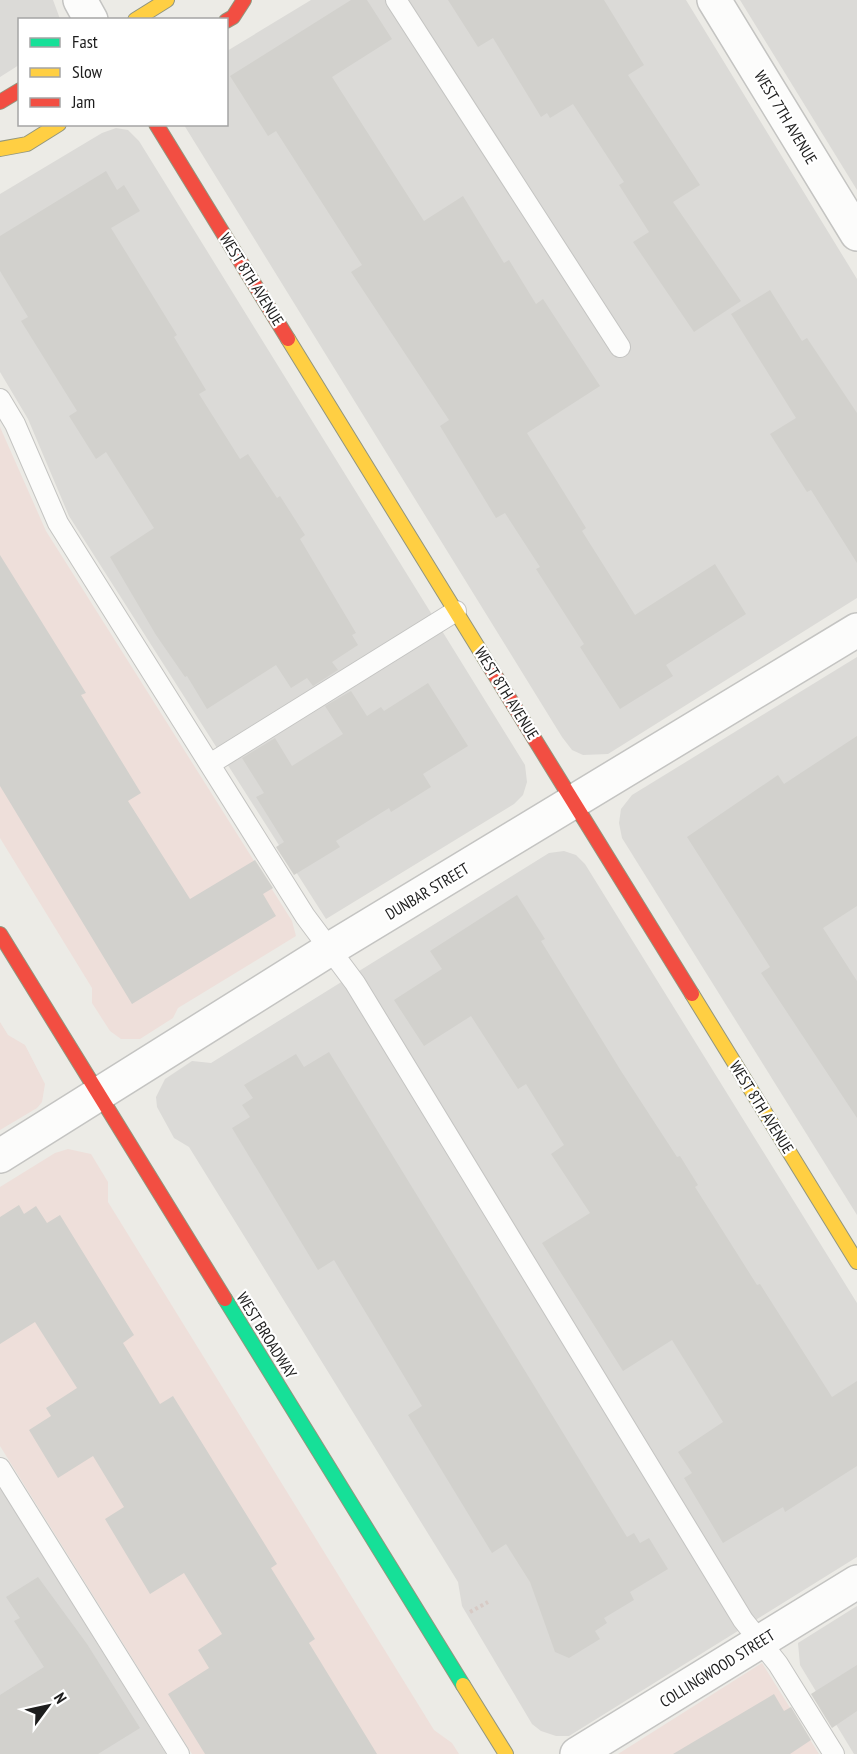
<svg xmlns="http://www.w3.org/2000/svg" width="857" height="1754" font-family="'PT Sans Narrow',sans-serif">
  <rect width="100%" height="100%" fill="#ecebe6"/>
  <g fill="#dbdad7">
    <path d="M0,0h53l7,19 -40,1 -1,45 -19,12z"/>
    <path d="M311,0h375l171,279v319l-249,156 -25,1 -11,-5 -10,-13 -378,-612 42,-1 1,-73z"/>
    <path d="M740,0h117v190z"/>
    <path d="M116,128l12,2 11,11 386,624 2,17 -4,13 -9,9 -188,115 -257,-403 -41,-97 -28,-47v-178l102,-61z"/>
    <path d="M857,657v558l-235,-377 -3,-15 2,-14 11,-14z"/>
    <path d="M564,851l12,4 9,9 272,439v254l-288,179h-13l-15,-5 -9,-7 -70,-118 -4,-24 -269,-435 -15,-9 -17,-31 -1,-10 9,-18 27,-18 19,2 338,-210z"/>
    <path d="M0,1487l166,267h-166z"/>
    <path d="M857,1606v148h-3l-54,-89 -2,-22z"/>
  </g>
  <g fill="#eedfda">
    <path d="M0,427l46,104 246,390 4,15 -118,72 -5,10 -33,21h-19l-11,-8 -18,-28v-15l-92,-150z"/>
    <path d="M0,1022l8,13 17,10 20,39 -3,18 -5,6 -37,22z"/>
    <path d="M68,1149l23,5 17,28v20l326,528 18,13 7,11h-267l-192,-308v-259l55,-34z"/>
    <path d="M762,1663l57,91h-201z"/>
  </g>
  <g fill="#d2d1cd">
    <path d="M351,0h16l25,39 -60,38 92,144 39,-25 41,67 5,-3 27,44 7,-5 57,87 -73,47 59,95 -4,3 53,84 80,-51 31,50 -80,51 7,11 -53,33 -40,-62 4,-3 -48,-75 4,-2 -35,-54 -9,5 -56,-92 9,-6 -98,-148 11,-7 -86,-134 -8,5 -38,-60z"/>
    <path d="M448,0h156l40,65 -16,10 72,110 -27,17 68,99 -47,31 -61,-90 16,-10 -30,-47 5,-3 -51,-78 -23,14 -3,-5 -6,4 -48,-79 -15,9z"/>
    <path d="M106,171l11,19 7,-5 16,26 -29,17 66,107 -3,2 32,53 -7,4 41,65 8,-5 29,44 3,-2 25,39 -5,4 56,94 -4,2 6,10 -26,17 6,8 -25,16 -6,-8 -16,10 -15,-23 -69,44 -20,-33 -2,1 -29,-42 -46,-78 44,-29 -48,-76 -10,7 -27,-43 8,-5 -56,-90 7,-4 -28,-46v-35z"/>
    <path d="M770,290l32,51 5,-3 50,75v150l-46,-73 -4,2 -37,-58 26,-16 -65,-104z"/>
    <path d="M0,555l86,138 -5,2 60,98 -13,8 62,98 65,-39 18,28 -10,6 13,22 -144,88 -132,-218z"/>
    <path d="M428,683l40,63 -45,28 8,13 -40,25 -2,-4 -53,33 4,6 -46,28 -18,-28 8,-5 -28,-45 8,-4 -22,-35 33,-20 17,28 51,-32 -18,-28 26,-15 16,25 14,-9 3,4z"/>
    <path d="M857,736v170l-34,22 34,53v137l-96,-145 9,-6 -83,-130 91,-62 6,9z"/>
    <path d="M517,895l28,44 -4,2 80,130 56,86 3,-1 18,29 -3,2 62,98 3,-1 72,113 25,-16v85l-72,46 -2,-5 -60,36 -39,-65 8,-5 -14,-21 45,-30 -51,-82 -49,31 -81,-128 48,-30 -39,-59 13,-9 -38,-61 -8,5 -47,-73 -47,30 -30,-46 48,-31 -12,-18z"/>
    <path d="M329,1052l298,485 7,-4 6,10 9,-5 19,31 -38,23 4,8 -30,18 3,5 -12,8 5,8 -31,19 -14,-6 -25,-70 -24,-38 -14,9 -84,-138 14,-9 -88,-146 -16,10 -86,-142 18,-11 -8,-12 11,-7 -9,-13 52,-31 8,13z"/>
    <path d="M19,1205l5,9 12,-8 11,17 13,-8 74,120 -11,8 37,61 13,-8 104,168 -6,4 44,71 -6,4 68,111h-172l-37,-60 41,-26 -11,-18 24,-16 -38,-61 -34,21 -45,-75 19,-12 -31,-51 -35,22 -29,-48 22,-14 -5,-8 31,-20 -42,-66 -35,22v-127z"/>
    <path d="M38,1577l49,67 53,84 -42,26h-98v-59l44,-28 -30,-46 6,-3 -14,-21z"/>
    <path d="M857,1665v46l-25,17 -21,-34z"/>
    <path d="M774,1694l10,17 7,-4 20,33 -21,14h-117z"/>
  </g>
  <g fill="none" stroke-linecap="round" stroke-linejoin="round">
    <g stroke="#c4c4c2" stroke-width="22">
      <g id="lane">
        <path d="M396,0l224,347"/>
        <path d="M0,399l15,25 43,99 247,393 50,67 388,637 35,44 56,90"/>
        <path d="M210,764l246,-153"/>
        <path d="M0,1468l179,286"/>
      </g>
    </g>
    <g stroke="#c4c4c2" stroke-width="36">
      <g id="street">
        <path d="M80,0l11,20"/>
        <path d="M714,0l143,234"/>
        <path d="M0,1156l330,-207 527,-319"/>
        <path d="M577,1754l280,-172"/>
      </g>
    </g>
    <g stroke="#92967e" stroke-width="16">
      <path id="fast" d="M225,1299l238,386"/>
    </g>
    <g stroke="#92967e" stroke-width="16">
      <g id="slow">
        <path d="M135,20l32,-20"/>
        <path d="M0,149l27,-5 32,-20"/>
        <path d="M288,339l202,328"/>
        <path d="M692,994l165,268"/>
        <path d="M463,1685l43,69"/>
      </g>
    </g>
    <g stroke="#92967e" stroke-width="16">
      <g id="jam">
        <path d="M226,21l7,-4 11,-17"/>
        <path d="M0,102l20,-12"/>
        <path d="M156,124l132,215"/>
        <path d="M490,667l202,327"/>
        <path d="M0,934l225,365"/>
      </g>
    </g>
    <path stroke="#d7cac5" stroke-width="4" stroke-dasharray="3 3" stroke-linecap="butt" d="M470,1612l18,-10"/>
    <use href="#lane" stroke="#fcfcfb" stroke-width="20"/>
    <use href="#street" stroke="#fcfcfb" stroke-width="33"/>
    <use href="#fast" stroke="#16e098" stroke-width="14"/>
    <use href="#slow" stroke="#ffcf43" stroke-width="14"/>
    <use href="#jam" stroke="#f24e42" stroke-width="14"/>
  </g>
  <g text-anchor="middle" stroke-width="4.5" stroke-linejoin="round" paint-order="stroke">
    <g font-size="16" fill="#1d1d1d" stroke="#fff">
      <text transform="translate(786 117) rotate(59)" y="6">WEST 7TH AVENUE</text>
      <text transform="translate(252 279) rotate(58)" y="6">WEST 8TH AVENUE</text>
      <text transform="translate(507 693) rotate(58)" y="6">WEST 8TH AVENUE</text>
      <text transform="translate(427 891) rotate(-31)" y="6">DUNBAR STREET</text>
      <text transform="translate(762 1107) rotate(58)" y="6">WEST 8TH AVENUE</text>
      <text transform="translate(267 1335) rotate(58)" y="6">WEST BROADWAY</text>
      <text transform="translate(717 1668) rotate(-32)" y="6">COLLINGWOOD STREET</text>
    </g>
  </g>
  <rect x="18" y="18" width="210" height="108" fill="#ffffff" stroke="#a5a5a5" stroke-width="1.5"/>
  <rect x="30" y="38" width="30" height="9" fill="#16e098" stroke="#a5a5a5" stroke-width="1.5"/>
  <text x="72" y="48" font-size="18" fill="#1d1d1d">Fast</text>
  <rect x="30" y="68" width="30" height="9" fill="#ffcf43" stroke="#a5a5a5" stroke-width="1.5"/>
  <text x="72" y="78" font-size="18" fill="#1d1d1d">Slow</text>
  <rect x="30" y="98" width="30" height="9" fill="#f24e42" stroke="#a5a5a5" stroke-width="1.5"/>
  <text x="72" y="108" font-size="18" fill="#1d1d1d">Jam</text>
  <g transform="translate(48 1706) rotate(57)" stroke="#ffffff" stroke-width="4.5" paint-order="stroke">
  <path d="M0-4.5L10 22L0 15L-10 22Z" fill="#1d1d1d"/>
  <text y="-9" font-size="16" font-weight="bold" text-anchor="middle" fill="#1d1d1d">N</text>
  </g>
</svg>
